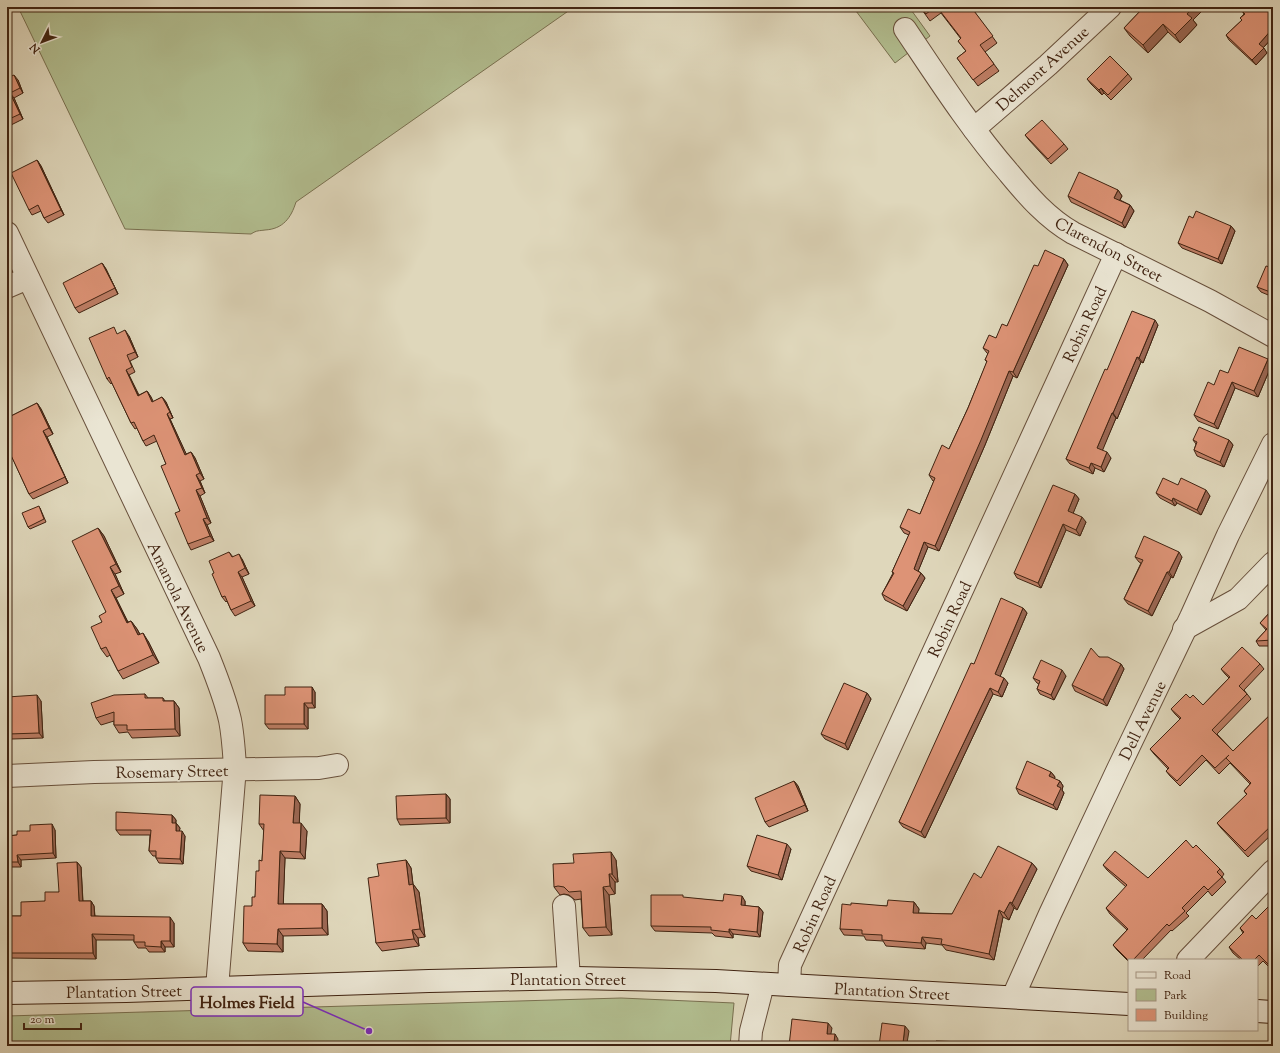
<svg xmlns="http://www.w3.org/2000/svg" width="1280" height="1053" font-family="'Sorts Mill Goudy',serif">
  <rect width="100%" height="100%" fill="#dfd7bb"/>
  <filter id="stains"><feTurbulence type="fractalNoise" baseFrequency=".005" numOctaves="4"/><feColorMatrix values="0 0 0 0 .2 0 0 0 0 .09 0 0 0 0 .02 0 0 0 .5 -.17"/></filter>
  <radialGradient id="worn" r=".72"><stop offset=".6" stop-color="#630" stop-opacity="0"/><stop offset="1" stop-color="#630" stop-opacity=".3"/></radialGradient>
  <g fill="#b2be90" stroke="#797050">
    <path d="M18,7h556l-278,195c-5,16 -13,27 -31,28 -6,1 -8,0 -14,4l-126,-5z"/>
    <path d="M853,7h56l21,29 -35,27z"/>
    <path d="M621,998l113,5 -4,43h-723v-30z"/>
  </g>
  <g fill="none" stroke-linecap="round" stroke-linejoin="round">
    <g stroke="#68503c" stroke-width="24">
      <g id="street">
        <path d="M905,29c33,49 65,99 104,144 19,23 38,45 64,60l137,68 63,35"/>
        <path d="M974,129l74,-64 62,-58"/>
        <path d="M7,233l202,425c8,20 16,40 21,62 3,15 4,31 5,47l-18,221"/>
        <path d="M7,287l21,-9"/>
        <path d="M1184,629l54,-30 35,-36"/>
        <path d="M7,776l87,-4 225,-4 18,-3"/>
        <path d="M564,906l5,72"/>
        <path d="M1188,960l85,-89"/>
        <path d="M789,985l1,-20 326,-711"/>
        <path d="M1013,997l37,-83 69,-147 72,-150 37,-82 45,-91"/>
        <path d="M750,1046l1,-15 12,-47"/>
      </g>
    </g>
    <g stroke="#402311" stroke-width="24">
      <g id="secondary">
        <path d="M7,993l119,-2 303,-10 146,-3 141,3 413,23"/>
        <path d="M1257,1011l16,1"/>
      </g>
    </g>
    <use href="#street" stroke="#eae5d3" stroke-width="22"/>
    <use href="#secondary" stroke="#eae5d3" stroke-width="22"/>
  </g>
  <g fill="#be7e65" stroke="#402311">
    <path d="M920,7h51l26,36 -12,9 14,19 -21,15 -21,-28 9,-7 -8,-10 3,-2 -20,-26 -11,8z"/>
    <path d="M1144,7h62l-13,13 4,5 -17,18 -12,-11 -20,21 -18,-17 -6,-8z"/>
    <path d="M1242,11l31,26 -10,11 4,5 -11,12 -27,-25 -3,-5 16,-15 -2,-2 4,-4z"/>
    <path d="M1128,74l4,5 -21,21 -7,-7 -2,2 -11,-11 -4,-5z"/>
    <path d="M7,78l11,2 5,13 -9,5 9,21 -16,8z"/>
    <path d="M1025,135l39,9 4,5 -17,15 -22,-24z"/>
    <path d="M37,160l4,6 23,49 -16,8 -4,-5 -3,-7 -9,4 -3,-5z"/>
    <path d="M1118,190l4,6 -2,4 10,5 4,6 -9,17 -54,-26 -3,-6z"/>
    <path d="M1231,226l4,5 -13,33 -40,-16 -4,-5z"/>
    <path d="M1064,259l4,6 -51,113 -4,-2 -28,69 -46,106 -11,-4 -10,24 3,2 4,5 -18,33 -22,-11 -3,-6 11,-21 -1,-1 17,-37 -5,-2 -4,-6 20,-13 14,-33h-1l-4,-6 20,-26 19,-41 19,-46 -2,-2 3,-6 -1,-1 -4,-5 13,-10 11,-12 31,-60z"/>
    <path d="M1273,261v36l-12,-5 -4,-5 13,-20z"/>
    <path d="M102,263l4,6 12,25 -39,19 -4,-5z"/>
    <path d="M1158,325l-15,38 -2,-1 -24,57 -1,-1 -14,32 9,8 -7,14 -9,-4 -2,6 -23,-10 -4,-5 41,-89z"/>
    <path d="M118,334l11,2 9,21 -8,4 5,11 -6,3 10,20 8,-4 4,6 2,5 9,-5 4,5 7,16 -3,1 16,35 5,-2 4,6 9,21 -4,2 5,12 -5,3 11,27 -4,2 7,16 -23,9 -3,-6 -8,-33 -14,-47 -9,-23 -11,5 -3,-5 -6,-13 -2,1 -4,-6 -19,-40 -1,1 -4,-5z"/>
    <path d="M1268,359l4,5 -14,33 -23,-9 -17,41 -20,-8 -4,-6 20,-30 14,-12z"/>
    <path d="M37,403l4,6 12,25 -6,3 21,46 -35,16 -4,-5 -17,-37 -5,3v-42z"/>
    <path d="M1193,440h36l4,5 -9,22 -27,-11 -3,-6 2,-6z"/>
    <path d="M1178,485l32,11 -9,19 -24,-12 -2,3 -15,-8 -4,-5z"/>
    <path d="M1075,494l4,5 -6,14 13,9 -6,14 -14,-6 -25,58 -24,-10 -3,-5z"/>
    <path d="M40,508l6,14 -16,7 -2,-2z"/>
    <path d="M98,528l6,8 17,36 -6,2 9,20 -8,4 12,24 3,-1 6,8 3,5 8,7 11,22 -36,16 -5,-8 -8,-16 -3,2 -6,-8 1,-27 4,-10z"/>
    <path d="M229,552l4,5 9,2 7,15 -7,3 13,29 -20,10 -4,-6 -4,-9 -1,1 -4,-5 -8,-24z"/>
    <path d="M1135,557h47l-9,21 -2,-1 -19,39 -24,-12 -4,-5 17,-36 -2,-1z"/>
    <path d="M1023,608l4,5 -27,63 8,7 -6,14 -9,-3 -68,144 -22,-11 -4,-5 75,-158z"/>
    <path d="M1273,609v37h-14l-3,-5 10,-11 -6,-7z"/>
    <path d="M1099,657l22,7 3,5 -17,37 -32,-15 -3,-6z"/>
    <path d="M1260,664l4,5 -20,21 7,9 -34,35 16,17 40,-39v121l-25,24 -27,-29 -4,-5 30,-28 -3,-4 6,-7 -20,-21 -11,11 -13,-14 -26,26 -10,-10 -4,-5 2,-2 -14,-15 -4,-5 30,-30 -5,-5 -4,-5 19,-11 13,7 26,-27 -4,-4 -4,-5z"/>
    <path d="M1066,676l-12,24 -14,-6 -3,-5 2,-5 -2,-1 -4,-5z"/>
    <path d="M315,692v16h-7v21h-39l-4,-5 20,-29z"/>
    <path d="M867,693l4,6 -23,51 -23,-11 -4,-5z"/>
    <path d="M145,694l3,4h15l2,3h9l5,7 1,28 -48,2 -4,-6 -9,1 -5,-8v-4l-13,4 -5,-7z"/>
    <path d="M41,701l2,37 -31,1 -4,-5z"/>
    <path d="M1051,772l4,5 -1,2 6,2 3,5 -1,4 2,3 -7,17 -38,-16 -3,-6z"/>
    <path d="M794,781l4,5 10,25 -39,16 -4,-5z"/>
    <path d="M446,794l4,5v24l-50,2 -3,-6z"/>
    <path d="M295,796l5,8 -1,19 8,8 -2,28 -20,-1 -2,46h39l5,7 1,24 -45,1v16l-35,-1 -5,-8 9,-37 3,-9 4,-26 3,-10 2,-30 -5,-7z"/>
    <path d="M172,815l4,5v3l4,5 -1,3 6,5 -2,28 -24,-1 -3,-5v-2h-3l-4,-5 1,-16h-30l-4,-5z"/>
    <path d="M55,830l1,28 -35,2v7h-14v-31l10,-1z"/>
    <path d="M1193,848l27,21 4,5 -2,3 4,5 -14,14 -4,-5 -22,22 3,3 -17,15 -1,-1 -29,30h-13v2l-12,-12 -4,-5 14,-15 -17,-16 -4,-6 20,-21 -19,-17 -4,-5 45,13z"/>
    <path d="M791,849l-9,31 -31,-9 -4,-5z"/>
    <path d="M406,860l5,8 2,16 6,8 6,45 -7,1 1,8 -37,5 -6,-8 3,-67z"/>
    <path d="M616,860l2,22h-3v12l-6,1 3,40 -23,1 -6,-8 -2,-29 -6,1 -6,-5 -5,-1 -4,1 -6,-8z"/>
    <path d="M77,862l4,5 2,34h8l3,5 1,10 79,7v24h-9v5h-16l-3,-4h-8l-4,-6v-2h-38v19l-89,-1v-42h14l38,-24z"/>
    <path d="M1032,863l5,6 -20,41 -3,-2 -5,12 -6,-3 -9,43 -48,-10 -4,-5 -16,-2 -1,6 -39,-3 -3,-5 -17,-1 -2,-4 -20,-1 -4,-6 11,-24 36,1 27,-4 5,7 -1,4 34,1 29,-36z"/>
    <path d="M685,898l38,3h22v5l14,1 4,5 -3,25 -27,-3v4l-18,-2 -3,-3 -57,-2 -4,-5z"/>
    <path d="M1273,902v69l-10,-10 -6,6v-7h-16l-8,-7 -4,-6 14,-14 -3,-5 16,-9z"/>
  </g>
  <g fill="#9b6753" stroke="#402311">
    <path d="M1193,7h13l-13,13 4,5 -17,18 -5,-8 12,-21z"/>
    <path d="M1163,24l5,8 -20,21 -5,-8z"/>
    <path d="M1273,28v9l-11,12 -3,-5z"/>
    <path d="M1264,48l3,5 -11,12 -4,-5z"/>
    <path d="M14,75l4,5 5,13 -3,-5z"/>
    <path d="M1101,88l3,5 -2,2 -3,-5z"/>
    <path d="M10,93l4,5 9,21 -3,-5z"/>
    <path d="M37,160l4,6 23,49 -3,-5z"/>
    <path d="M1118,190l4,6 -4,7 -4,-5z"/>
    <path d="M1130,205l4,6 -9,17 -3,-5z"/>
    <path d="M1231,226l4,5 -13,33 -4,-5z"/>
    <path d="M1064,259l4,6 -51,113 -4,-6z"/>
    <path d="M102,263l4,6 12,25 -3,-6z"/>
    <path d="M1155,320l3,5 -15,38 -4,-5z"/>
    <path d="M125,330l4,6 9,21 -3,-5z"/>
    <path d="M1137,357l4,5 -24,57 -4,-6z"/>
    <path d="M1268,359l4,5 -14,33 -4,-6z"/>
    <path d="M126,370l3,5 12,26 -3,-5z"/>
    <path d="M1009,371l4,5 -28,69 -46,106 -4,-5z"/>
    <path d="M1232,382l3,6 -17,41 -4,-5z"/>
    <path d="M147,391l4,6 5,10 -4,-5z"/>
    <path d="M162,397l4,5 7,16 -3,-6z"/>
    <path d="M37,403l4,6 12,25 -4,-6z"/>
    <path d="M1112,413l4,5 -15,36 -4,-6z"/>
    <path d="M167,414l3,5 19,41 -4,-5z"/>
    <path d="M43,431l4,6 21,46 -3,-6z"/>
    <path d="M1229,440l4,5 -9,22 -4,-5z"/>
    <path d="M191,452l4,6 9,21 -4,-6z"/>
    <path d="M1107,452l4,6 -7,14 -3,-5z"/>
    <path d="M1091,463l4,5 -2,6 -4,-6z"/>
    <path d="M196,475l4,6 5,12 -3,-5z"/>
    <path d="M196,490l4,6 11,27 -4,-5z"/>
    <path d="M1206,490l4,6 -9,19 -4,-5z"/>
    <path d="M1075,494l4,5 -7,17 -4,-5z"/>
    <path d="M1173,498l4,5 -2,3 -3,-5z"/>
    <path d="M1082,517l4,5 -6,14 -4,-6z"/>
    <path d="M203,519l4,6 7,16 -4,-5z"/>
    <path d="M1063,524l3,6 -25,58 -3,-5z"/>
    <path d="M98,528l6,8 17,36 -5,-8z"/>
    <path d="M924,542l4,5 -11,27 -3,-5z"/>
    <path d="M1179,552l3,5 -9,21 -4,-6z"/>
    <path d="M239,554l3,5 7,15 -4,-6z"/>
    <path d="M110,567l5,7 9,20 -5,-8z"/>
    <path d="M238,572l4,5 13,29 -4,-5z"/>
    <path d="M1167,572l4,5 -19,39 -4,-5z"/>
    <path d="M921,573l4,5 -18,33 -4,-5z"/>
    <path d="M111,590l5,8 16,33 -5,-8z"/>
    <path d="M1023,608l4,5 -28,66 -4,-5z"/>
    <path d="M131,621l6,8 7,14 -6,-8z"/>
    <path d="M143,633l5,8 11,22 -6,-8z"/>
    <path d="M1121,664l3,5 -17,37 -4,-6z"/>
    <path d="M1062,670l4,6 -12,24 -3,-5z"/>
    <path d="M1004,678l4,5 -6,14 -4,-5z"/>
    <path d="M312,687l3,5v16l-3,-5z"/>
    <path d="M990,688l3,6 -68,144 -4,-6z"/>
    <path d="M867,693l4,6 -23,51 -3,-6z"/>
    <path d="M37,695l4,6 2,37 -4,-5z"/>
    <path d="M174,701l5,7 1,28 -5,-7z"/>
    <path d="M304,703l4,5v21l-4,-5z"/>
    <path d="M1051,772l4,5 -2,5 -4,-6z"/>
    <path d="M794,781l4,5 10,25 -3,-6z"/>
    <path d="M1060,781l3,5 -1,4 2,3 -7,17 -4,-5 4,-19z"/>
    <path d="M446,794l4,5v24l-4,-5z"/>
    <path d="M295,796l5,8 -1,27 -6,-8z"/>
    <path d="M172,815l4,5 -1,8 -3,-5z"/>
    <path d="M176,823l4,5 -1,7 -3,-4z"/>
    <path d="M301,823l6,8 -2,28 -5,-7z"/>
    <path d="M52,824l3,6 1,28 -3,-5z"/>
    <path d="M182,831l3,5 -2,28 -3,-5z"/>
    <path d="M787,844l4,5 -9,31 -4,-5z"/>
    <path d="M280,851l5,7 -2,54 -5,-8z"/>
    <path d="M611,852l5,8 2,22 -6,-8z"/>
    <path d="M17,855l4,5v7l-3,-5z"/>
    <path d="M406,860l5,8 3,25 -5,-8z"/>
    <path d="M77,862l4,5 2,39 -4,-5z"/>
    <path d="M1032,863l5,6 -20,41 -5,-7z"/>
    <path d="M609,874l6,8v12l-5,-8z"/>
    <path d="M413,884l6,8 6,45 -5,-8z"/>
    <path d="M603,887l6,8 3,40 -6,-8z"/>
    <path d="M742,896l3,5v10l-4,-6z"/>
    <path d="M91,901l3,5 1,15 -4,-5z"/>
    <path d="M914,902l5,7 -1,10 -5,-6z"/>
    <path d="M1010,902l4,6 -5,12 -5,-7z"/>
    <path d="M322,904l5,7 1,24 -6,-7z"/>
    <path d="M759,907l4,5 -3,25 -3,-5z"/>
    <path d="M999,910l4,7 -9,43 -5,-6z"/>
    <path d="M170,917l4,6v24l-4,-6z"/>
    <path d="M278,929l5,7v16l-6,-8z"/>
    <path d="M729,929l4,5v4l-4,-6z"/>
    <path d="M412,930l6,8 1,8 -5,-7z"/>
    <path d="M92,934l4,6v19l-3,-6z"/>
    <path d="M922,937l4,6 -1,6 -4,-6z"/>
    <path d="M161,941l4,6v5l-4,-5z"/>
    <path d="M828,1023l4,5 -2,11 -3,-5z"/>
    <path d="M905,1026l4,5 -2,12 2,3h-4l-2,-3z"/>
    <path d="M835,1034l3,5 -1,7 -3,-4z"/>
  </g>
  <g fill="#dd9376" stroke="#402311">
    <path d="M920,7h15l-9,7z"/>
    <path d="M937,7h34l22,29 -13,9 14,19 -21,16 -16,-22 9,-7 -8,-10 3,-3z"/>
    <path d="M1144,7h49l-6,7 5,4 -17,17 -12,-11 -20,21 -19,-17z"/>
    <path d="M1246,7h27v21l-14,16 5,4 -12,12 -26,-25 16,-15 -2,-2 5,-4 -3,-3z"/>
    <path d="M1110,56l18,18 -20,21 -7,-7 -2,2 -12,-11z"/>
    <path d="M14,75l6,13 -10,5 10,21 -13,6v-42z"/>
    <path d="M1042,120l22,24 -16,15 -23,-24z"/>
    <path d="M37,160l24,50 -17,8 -6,-13 -9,5 -18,-37z"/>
    <path d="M1079,172l39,18 -4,8 16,7 -8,18 -54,-27z"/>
    <path d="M1196,211l35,15 -13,33 -40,-16 11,-27 4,2z"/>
    <path d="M1045,250l19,9 -51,113 -4,-1 -28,69 -46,106 -11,-4 -10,27 7,4 -18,33 -21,-12 12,-21 -2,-1 18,-40 -10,-5 8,-18 12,5 15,-36 -6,-3 13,-30 7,4 19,-41 19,-47 -2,-1 4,-9 -6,-3 6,-13 7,3 6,-14 5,2 27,-61 4,1z"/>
    <path d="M1273,261v32l-16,-6 9,-21 4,1z"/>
    <path d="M102,263l13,25 -40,20 -12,-25z"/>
    <path d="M1132,311l23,9 -16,38 -2,-1 -24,56h-1l-15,35 10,4 -6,15 -10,-4 -2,5 -23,-9 39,-90 2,1z"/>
    <path d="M114,327l3,7 8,-4 10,22 -8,3 5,12 -6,3 12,26 9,-5 5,11 10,-5 8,15 -3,2 18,41 6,-3 9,21 -4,2 6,13 -6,2 11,28 -4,1 7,17 -22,8 -13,-31 5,-2 -19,-45 5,-2 -12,-29 -11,6 -9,-19 -3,1 -22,-46 -2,2 -18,-41z"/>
    <path d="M1239,347l29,12 -14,32 -22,-9 -18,42 -20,-9 14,-33 6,3 6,-15 8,3z"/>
    <path d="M37,403l12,25 -6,3 22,46 -36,17 -20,-43 -2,1v-34z"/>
    <path d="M1199,427l30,13 -9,22 -26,-12 3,-8 -4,-2z"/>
    <path d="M1163,478l15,7 3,-7 25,12 -9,20 -24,-12 -1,3 -16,-8z"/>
    <path d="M1053,485l22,9 -7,17 14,6 -6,13 -13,-6 -25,59 -24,-10z"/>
    <path d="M39,506l5,13 -16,8 -6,-14z"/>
    <path d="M98,528l18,36 -6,3 9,19 -8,4 16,33 4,-2 7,14 5,-2 10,22 -35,16 -12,-24 -5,2 -10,-22 11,-5 -3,-6 7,-4 -34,-71z"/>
    <path d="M1144,536l35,16 -10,20h-2l-19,39 -24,-12 19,-39 -8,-3z"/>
    <path d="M229,552l3,5 7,-3 6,14 -7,4 13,29 -20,9 -6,-14 -3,1 -10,-23 2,-1 -5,-12z"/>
    <path d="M1001,598l22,10 -28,66 9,4 -6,14 -8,-4 -69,144 -22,-10 72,-159 3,1z"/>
    <path d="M1273,609v31l-17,1 11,-12 -7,-6z"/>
    <path d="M1242,647l18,17 -21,22 8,8 -35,36 21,21 40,-39v112l-28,27 -28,-28 30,-29 -3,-3 7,-8 -25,-25 3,-3 -14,13 -13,-13 -25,26 -11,-10 3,-3 -19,-19 31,-31 -10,-9 15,-15 4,4 3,-3 10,10 27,-28 -9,-8z"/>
    <path d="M1091,648l8,9h9l13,7 -18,36 -31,-15z"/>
    <path d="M1041,660l21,10 -11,25 -14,-6 3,-8 -7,-3z"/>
    <path d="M844,683l23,10 -22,51 -24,-10z"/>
    <path d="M285,687h27v16h-8v21h-39v-29h20z"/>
    <path d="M145,694v4h18v3h11l1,28 -48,1v-5h-13v-13l-18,6 -5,-15 23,-8z"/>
    <path d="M37,695l2,38 -31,1 -1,-37z"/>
    <path d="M1027,761l24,11 -2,4 11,5 -3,5 4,2 -8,17 -37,-17z"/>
    <path d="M794,781l11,24 -40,17 -10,-24z"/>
    <path d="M446,794v24l-49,1 -1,-23z"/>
    <path d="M260,795l35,1 -2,27h8l-1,29 -20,-1 -2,53h44v24l-44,1 -1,15 -34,-1 1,-37h8v-9h3l1,-26h3v-11l3,1 2,-37h-5z"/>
    <path d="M116,812l56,3v8h4v8h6l-2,28 -24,-1v-7h-7l2,-21h-35z"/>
    <path d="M52,824l1,29 -36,2 1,7h-11v-26l10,-1v-4h13v-6z"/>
    <path d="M757,835l30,9 -9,31 -31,-9z"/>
    <path d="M1186,840l7,8 3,-3 24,24 -3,3 5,5 -14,13 -4,-4 -22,22 3,3 -16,15 -2,-2 -34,36h-4v1l-16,-16 15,-16 -22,-21 21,-23 -24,-20 12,-14 33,27z"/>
    <path d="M998,846l34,17 -20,40 -2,-1 -6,11 -5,-3 -10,44 -48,-10 1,-5 -20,-2 -1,6 -39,-3v-5l-20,-1v-4l-22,-1 2,-25 9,1v-2l36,3 1,-6 26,2 -1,11 39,1 22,-41 7,5z"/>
    <path d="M611,852l1,22h-3l1,12 -7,1 3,40 -23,1 -2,-37 -12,1 -5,-5 -6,-1 -4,1 -1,-23 21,-1 -1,-9z"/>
    <path d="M406,860l3,25 4,-1 7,45 -8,1 2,9 -38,4 -8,-65 11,-2 -2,-12z"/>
    <path d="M77,862l2,39h12v15l79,1v24h-9v6l-16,-1v-4h-11v-7l-42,-1 1,19h-86v-37h14v-14l24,-1v-9h14l-2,-29z"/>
    <path d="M724,894l18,2 -1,9 18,2 -2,25 -28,-3v3l-18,-2v-3l-60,-1v-31h32v2l40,4z"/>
    <path d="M1273,902v67l-14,-14 -5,5h-11l-14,-13 15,-15 -4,-4 12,-13 4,4z"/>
    <path d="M792,1019l36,4 -1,11h8l-1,8 15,1v3h-60z"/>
    <path d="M882,1023l23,3 -2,17h4v3h-28z"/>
    <path d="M936,1041l58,2v2h7v1h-65z"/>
  </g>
  <g text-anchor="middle" stroke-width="3" stroke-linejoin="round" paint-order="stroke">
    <g font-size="16" fill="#402311" stroke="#eae5d3">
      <text transform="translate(1042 68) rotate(-42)" y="6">Delmont Avenue</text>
      <text transform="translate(1109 249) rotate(28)" y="6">Clarendon Street</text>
      <text transform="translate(1084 324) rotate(-65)" y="6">Robin Road</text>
      <text transform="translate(179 597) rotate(64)" y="6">Amanola Avenue</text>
      <text transform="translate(949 619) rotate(-65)" y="6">Robin Road</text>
      <text transform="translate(1142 720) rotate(-64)" y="6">Dell Avenue</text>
      <text transform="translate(172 771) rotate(-1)" y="6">Rosemary Street</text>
      <text transform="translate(814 914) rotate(-66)" y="6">Robin Road</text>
      <text x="568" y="985">Plantation Street</text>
      <text transform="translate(124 991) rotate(-1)" y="6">Plantation Street</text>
      <text transform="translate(892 991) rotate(3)" y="6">Plantation Street</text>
    </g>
  </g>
  <path fill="none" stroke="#7b2cbf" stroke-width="1.5" d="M369 1031L303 1002"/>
  <circle fill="#7b2cbf" stroke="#eae5d3" stroke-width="1.5" cx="369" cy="1031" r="4"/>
  <rect fill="#eae5d3" stroke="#7b2cbf" stroke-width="1.5" x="191" y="987" width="112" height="29" rx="4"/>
  <g font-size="17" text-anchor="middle" font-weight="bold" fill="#402311">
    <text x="247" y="1008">Holmes Field</text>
  </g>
  <rect width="1280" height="1053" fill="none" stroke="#dfd7bb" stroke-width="24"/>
  <rect x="8" y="8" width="1264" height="1037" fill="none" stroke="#402311" stroke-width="2"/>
  <rect x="12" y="12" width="1256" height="1029" fill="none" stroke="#402311"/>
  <rect x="1128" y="959" width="130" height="72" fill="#eae5d3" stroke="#a69785"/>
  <rect x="1136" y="972" width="20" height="6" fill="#eae5d3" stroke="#a69785"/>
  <text x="1164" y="979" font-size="12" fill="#402311">Road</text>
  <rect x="1136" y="989" width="20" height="12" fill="#b2be90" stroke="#a69785"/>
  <text x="1164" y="999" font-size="12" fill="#402311">Park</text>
  <rect x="1136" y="1009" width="20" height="12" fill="#dd9376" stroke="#a69785"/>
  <text x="1164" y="1019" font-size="12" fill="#402311">Building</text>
  <g transform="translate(42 42) rotate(228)" stroke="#eae5d3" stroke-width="3" paint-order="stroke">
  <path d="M0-3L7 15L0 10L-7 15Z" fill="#402311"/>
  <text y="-6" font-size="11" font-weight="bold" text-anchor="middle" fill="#402311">N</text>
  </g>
  <path d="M24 1023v6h57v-6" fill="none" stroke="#402311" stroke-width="2"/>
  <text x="30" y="1023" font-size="12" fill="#402311" stroke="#eae5d3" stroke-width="3" paint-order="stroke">20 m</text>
  <rect width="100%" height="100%" filter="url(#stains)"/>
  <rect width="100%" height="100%" fill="url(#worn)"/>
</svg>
